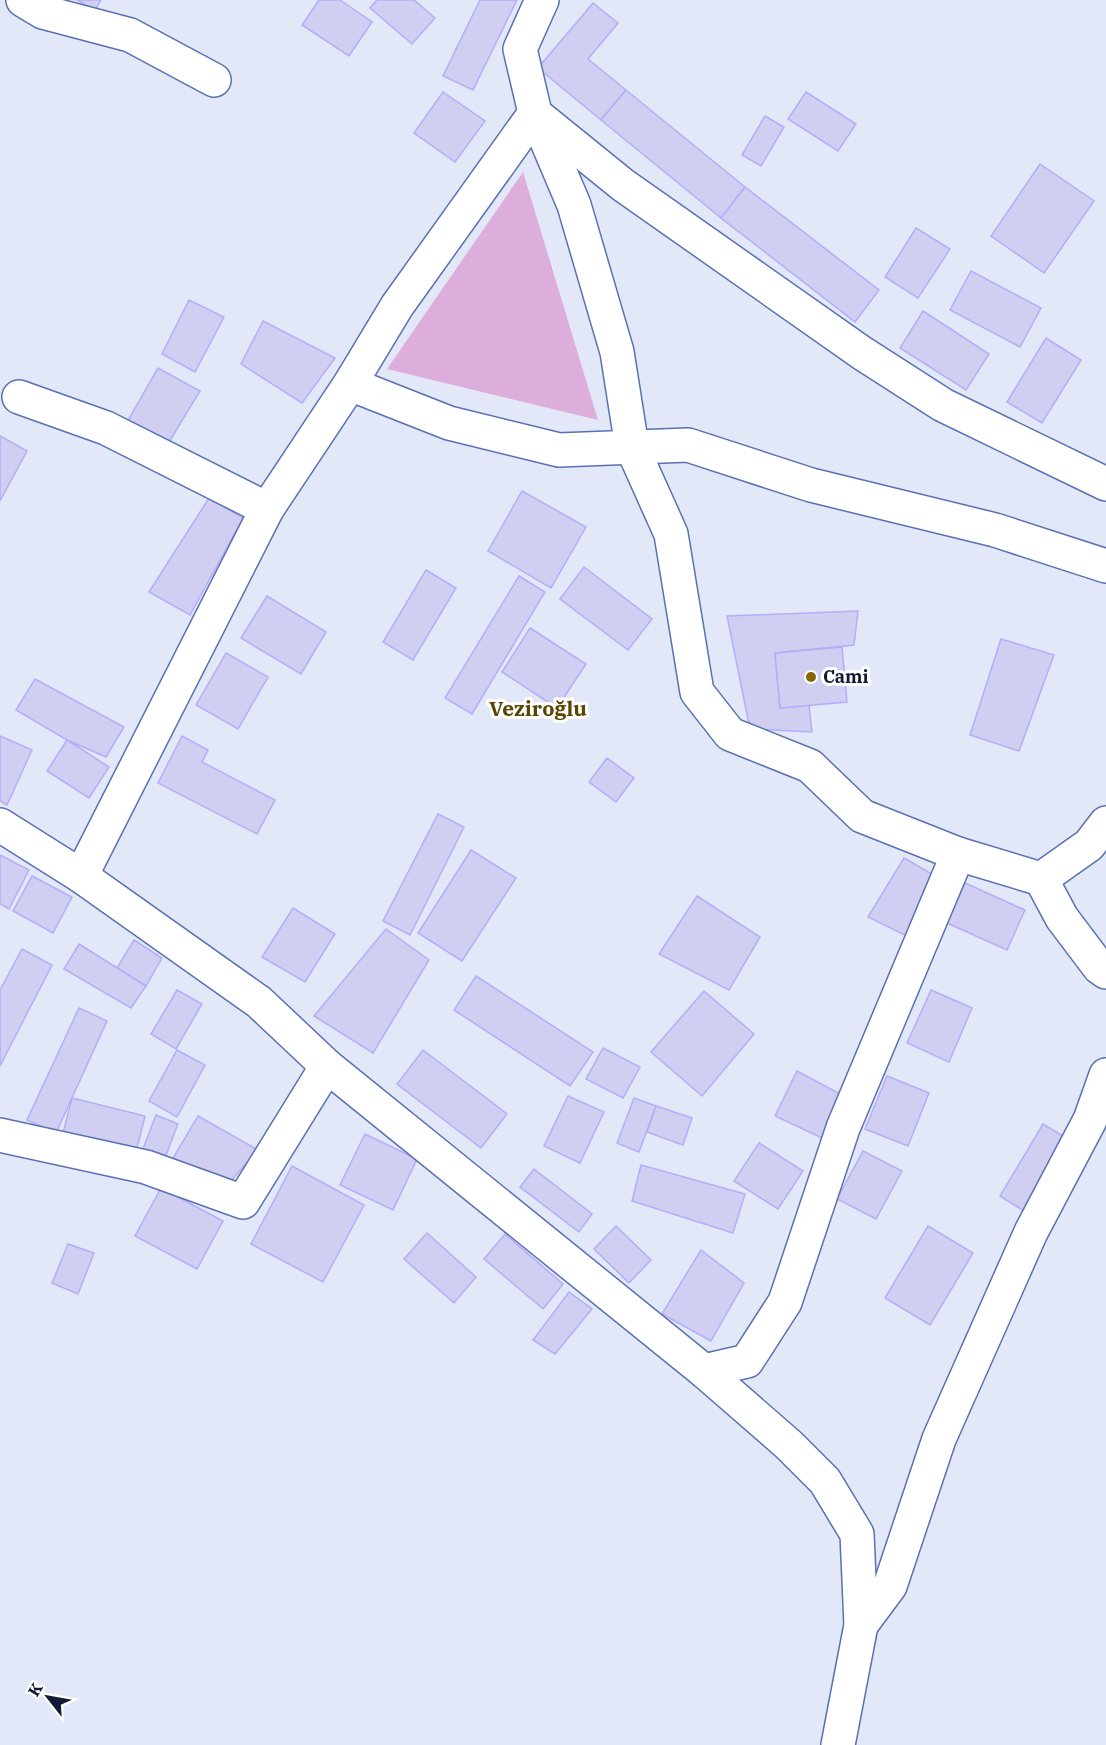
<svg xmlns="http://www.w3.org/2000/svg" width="1106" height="1745" font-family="'IBM Plex Serif',serif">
  <rect width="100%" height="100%" fill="#e2e8f7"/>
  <path fill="#ddaedb" d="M523,172l75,248 -211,-51z"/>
  <g fill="#d0cef1" stroke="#b4adf9" stroke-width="1.5">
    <path d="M77,0h24l-6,10z"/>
    <path d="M319,0h21l32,22 -23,34 -47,-31z"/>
    <path d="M377,0h37l21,18 -23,26 -42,-36z"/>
    <path d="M480,0h37l-44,90 -30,-14z"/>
    <path d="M593,3l25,20 -30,36 38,31 -25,30 -63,-52z"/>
    <path d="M626,90l119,97 -24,31 -120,-98z"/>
    <path d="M443,92l42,29 -30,41 -41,-29z"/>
    <path d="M806,92l50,32 -18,27 -50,-32z"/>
    <path d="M765,116l19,11 -23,39 -19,-11z"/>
    <path d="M1040,164l54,37 -50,72 -53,-37z"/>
    <path d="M745,187l134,103 -24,32 -134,-104z"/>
    <path d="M916,228l34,21 -32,49 -33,-21z"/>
    <path d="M971,271l70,37 -21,39 -70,-37z"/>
    <path d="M189,300l35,17 -29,55 -33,-18z"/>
    <path d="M923,311l66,43 -23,36 -66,-42z"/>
    <path d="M263,321l72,37 -33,45 -61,-39z"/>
    <path d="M1046,338l35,22 -39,63 -35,-21z"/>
    <path d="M158,368l42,23 -31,51 -43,-18z"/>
    <path d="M0,436l27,15 -27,50z"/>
    <path d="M522,491l64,36 -35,61 -63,-37z"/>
    <path d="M209,498l34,20 -53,97 -41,-23z"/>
    <path d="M584,567l68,52 -24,31 -68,-51z"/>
    <path d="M426,570l30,18 -43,72 -30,-18z"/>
    <path d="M519,576l26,16 -73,122 -27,-16z"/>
    <path d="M267,596l59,36 -25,42 -60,-36z"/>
    <path d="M858,611l-4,34 -79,8 5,55 29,-3 3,27 -62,-3 -23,-113z"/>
    <path d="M530,628l56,36 -29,44 -55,-36z"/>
    <path d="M1001,639l53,16 -35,96 -49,-16z"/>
    <path d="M842,647l5,55 -67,6 -5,-55z"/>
    <path d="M226,653l42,24 -30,52 -42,-24z"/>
    <path d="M35,679l89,48 -18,30 -39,-17 -51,-30z"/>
    <path d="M0,736l32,14 -25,55 -7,-4z"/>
    <path d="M182,736l26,14 -6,12 73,38 -18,34 -99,-51z"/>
    <path d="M67,740l42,27 -20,31 -42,-27z"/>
    <path d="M607,758l27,20 -18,24 -27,-20z"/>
    <path d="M438,814l26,13 -54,108 -27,-14z"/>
    <path d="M471,850l45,28 -54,83 -44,-28z"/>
    <path d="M0,855l29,15 -20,39 -9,-5z"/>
    <path d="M904,858l35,20 -30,59 -41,-20z"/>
    <path d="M32,876l40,21 -19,36 -40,-22z"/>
    <path d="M965,883l60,27 -18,40 -60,-27z"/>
    <path d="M697,896l63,41 -31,53 -70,-36z"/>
    <path d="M293,908l42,26 -30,48 -43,-25z"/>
    <path d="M386,929l43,31 -56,93 -59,-37z"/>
    <path d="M134,940l28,18 -16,28 -29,-18z"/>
    <path d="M79,944l67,42 -15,22 -67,-39z"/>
    <path d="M22,949l30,16 -52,101v-76z"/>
    <path d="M476,976l117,76 -23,34 -116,-76z"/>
    <path d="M177,990l25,14 -26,45 -25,-15z"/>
    <path d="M931,990l41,18 -23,54 -42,-19z"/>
    <path d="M704,991l50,43 -52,62 -51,-44z"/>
    <path d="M79,1008l28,13 -51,112 -29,-13z"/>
    <path d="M603,1048l37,19 -17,31 -37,-19z"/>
    <path d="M177,1050l28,15 -28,52 -28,-16z"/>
    <path d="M423,1050l84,64 -26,34 -84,-64z"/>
    <path d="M797,1071l45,24 -20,43 -47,-22z"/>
    <path d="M887,1076l42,17 -21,53 -43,-17z"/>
    <path d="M568,1096l36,16 -24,51 -36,-17z"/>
    <path d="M72,1098l73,18 -9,36 -73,-19z"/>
    <path d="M634,1098l22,8 -17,46 -22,-9z"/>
    <path d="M656,1106l36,12 -9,27 -36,-13z"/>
    <path d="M156,1115l22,9 -15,39 -22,-9z"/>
    <path d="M198,1116l60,34 -27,31 -62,-16z"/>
    <path d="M1043,1124l25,15 -44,72 -24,-15z"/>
    <path d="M365,1134l52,25 -24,51 -53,-25z"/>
    <path d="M759,1143l44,28 -25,38 -44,-28z"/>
    <path d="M863,1151l39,20 -26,48 -39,-20z"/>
    <path d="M641,1165l104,29 -12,39 -101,-32z"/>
    <path d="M292,1166l72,39 -41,77 -72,-38z"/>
    <path d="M534,1169l58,45 -13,18 -59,-45z"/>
    <path d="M161,1188l62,33 -26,48 -62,-33z"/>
    <path d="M616,1226l35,34 -22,23 -35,-34z"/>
    <path d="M928,1226l45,27 -43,72 -45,-27z"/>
    <path d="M427,1233l49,44 -22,26 -50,-44z"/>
    <path d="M505,1234l58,50 -20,25 -59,-50z"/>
    <path d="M68,1244l26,9 -16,41 -26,-11z"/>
    <path d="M701,1250l43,33 -33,58 -49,-27z"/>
    <path d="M569,1292l23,17 -37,45 -22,-14z"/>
  </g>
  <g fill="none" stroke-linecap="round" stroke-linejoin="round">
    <g stroke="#5871b3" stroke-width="36">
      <g id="street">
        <path d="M23,0l20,12 87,23 84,45"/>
        <path d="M535,113l39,92 43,147 15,95 39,87 26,158 33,42 80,32 52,50 96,38 83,25 48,-34 17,-22"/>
        <path d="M539,117l84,68 239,168 81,52 163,79"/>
        <path d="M350,384l99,39 110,27 129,-5 123,40 184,45 111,36"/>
        <path d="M19,397l87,31 161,81"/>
        <path d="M81,876l186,-367 83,-125 47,-78 138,-193 -15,-64 22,-49"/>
        <path d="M1041,879l21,39 37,49 7,5"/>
        <path d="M0,1135l146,32 97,35 84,-136"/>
        <path d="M704,1371l85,74 36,36 32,53 4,91 -23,120"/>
        <path d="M861,1625l29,-39 49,-147 92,-207 59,-112 16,-45"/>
      </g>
    </g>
    <g stroke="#5871b3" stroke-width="36">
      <path id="secondary" d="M0,825l81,51 178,126 68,64 377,305 43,-10 38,-59 58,-174 115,-274"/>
    </g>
    <use href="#street" stroke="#fff" stroke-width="33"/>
    <use href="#secondary" stroke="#fff" stroke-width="33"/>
  </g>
  <circle fill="#866600" stroke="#fff" stroke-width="2" cx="811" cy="677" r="6"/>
  <g text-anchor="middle" stroke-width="6" stroke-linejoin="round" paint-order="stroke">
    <g font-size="18" font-weight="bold" fill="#101a34" stroke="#fff" text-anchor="start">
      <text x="823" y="683">Cami</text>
    </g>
    <g font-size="21" font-weight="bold" fill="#594402" stroke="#fff">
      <text x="538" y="716">Veziroğlu</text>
    </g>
  </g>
  <g transform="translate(48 1697) rotate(301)" stroke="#ffffff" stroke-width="4.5" paint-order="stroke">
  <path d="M0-4.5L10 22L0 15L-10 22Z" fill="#101a34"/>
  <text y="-9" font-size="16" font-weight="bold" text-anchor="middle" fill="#101a34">K</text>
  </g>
</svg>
